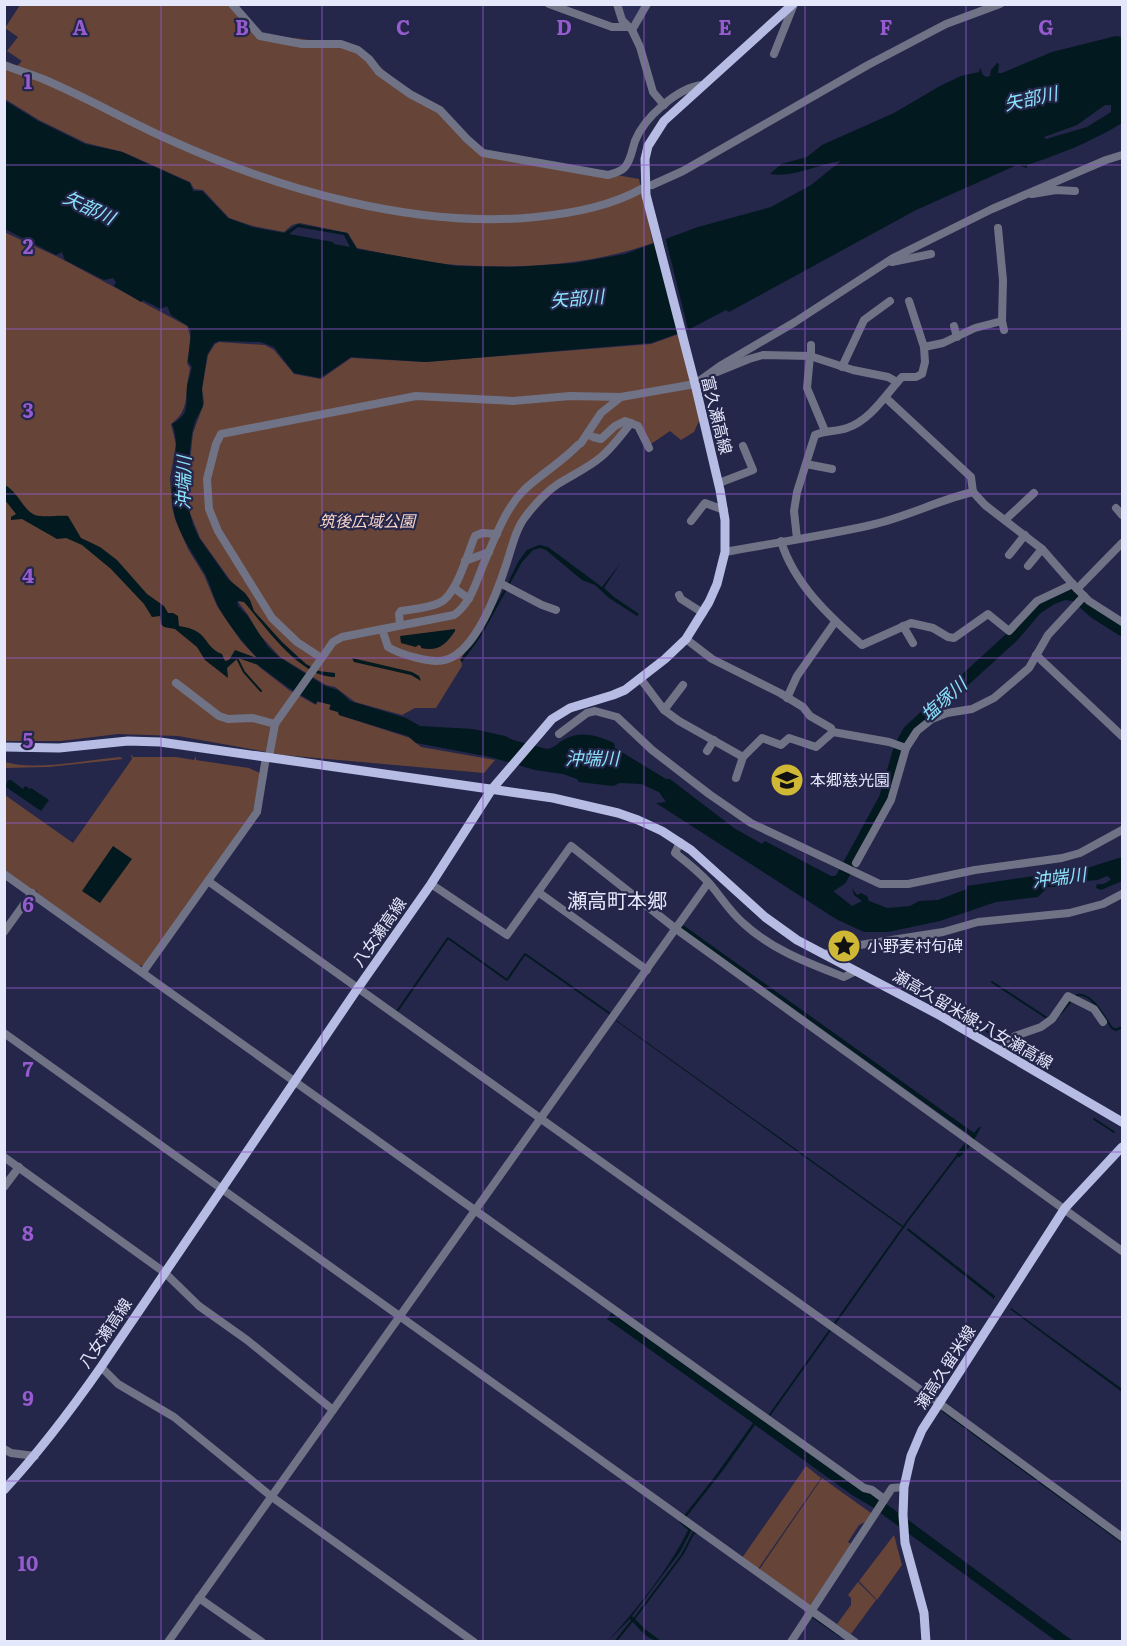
<svg xmlns="http://www.w3.org/2000/svg" width="1127" height="1646" font-family="Literata,'Noto Sans JP',serif">
  <rect width="100%" height="100%" fill="#24264a"/>
  <path fill="#2a2d58" d="M621,5h23l-11,17h-3l-5,-4z"/>
  <g fill="#674438">
    <path d="M20,5h211l25,29c43,6 98,4 130,38l67,51 34,29 152,27 14,64c-62,22 -130,26 -196,22 -33,-2 -67,-11 -100,-17l-9,-15 -48,-10 -8,2 -8,7 -31,-6 -24,-8 -26,-28 -9,-1 -4,-7 -67,-30 -37,-9 -47,-23 -34,-21 -1,-31 8,3 10,-10 -15,-10 11,-14 -13,-9z"/>
    <path d="M4,232l54,25 129,69 4,12 -4,25 3,5c-1,7 -3,14 -3,21 -1,15 -3,26 -16,35l5,20 -6,34 2,29 3,12 13,30 16,26 13,31 24,35 15,16 2,9 31,24 27,15 1,-3 13,2v6l8,2 1,3 71,23 11,9 74,13 -11,13 -201,-18 -105,-19 -60,-2 -57,7h-56z"/>
    <path d="M679,334l21,85 -6,13 -13,8 -11,-9 -19,13 -18,-18 -28,30 -47,31 -29,30 -9,14 -46,104 -13,24 1,7 -26,42h-21l-13,7 -47,-13 -20,-15 -9,-2 -46,-28 -21,-23 -11,-19 -9,-12 -6,-19 -33,-46 -10,-25 -2,-34 5,-46 11,-30 -2,-14 6,-34 7,-11 4,-2 46,3 9,5 20,24 27,5 30,-21 74,4 226,-18z"/>
    <path d="M131,754l2,3h43l18,3 2,-4v4l53,8 11,5 -7,38 -109,154 -5,1 -102,-73v-2l-5,-1 -27,-20v-75l68,48 59,-84z"/>
    <path d="M120,757l3,2 -74,8 -44,1v-6c29,9 83,-2 115,-5z"/>
    <path d="M806,1466l15,12 -63,91 -16,-11z"/>
    <path d="M822,1478l49,35 -6,9 -6,3 -11,17 3,2 -41,62 -51,-36z"/>
    <path d="M894,1535l8,30 -25,35 -18,-19z"/>
    <path d="M858,1582l18,18 -25,34 -14,-10 14,-19v-7l-3,-3z"/>
  </g>
  <g fill="#02191f" fill-rule="evenodd">
    <path d="M1116,36l6,1v86c-29,18 -61,31 -95,42v3l-10,-3 -101,45 -187,102 -3,-2 -38,20 -37,13 -225,19 -75,-5 -31,21 -26,-5 -20,-26 -13,-5 -42,-1 -5,2 -7,12 -5,34 1,17 -8,15 -3,12 -6,51 2,22 5,19 6,13 29,41 17,14 5,7 4,11 28,31 24,22 13,7 16,2v4c-35,1 -70,-51 -91,-75l-7,-1 1,5 9,9 21,32 11,10 46,29 13,4 12,11 56,17 14,8 53,3 32,7 8,4 34,9c7,-1 10,-5 16,-9 18,-10 34,-5 51,3l1,5 51,31h4l64,49 28,16 3,-3 66,35h9l5,3 -12,12 19,15 10,-5 -8,-6 -2,-7 5,7 4,-2 6,3 2,5 18,7 23,-2 9,-5 19,-1 29,-11v-3l120,-18 35,-11v24l-21,9 -5,-2 1,-4c6,1 10,-1 14,-5l-4,-3 -9,4 -40,3 -3,4h-7l-10,10 -42,5 -56,19 -52,11h-24l-28,-13 -180,-116 10,-1 -7,-10 -18,-8 -21,-1 -7,3 -34,-4 -2,-3 -14,-5 -28,-4 -45,-13 -74,-14 -8,-7 -69,-21 -1,-3 -9,-3 2,-4 -14,-4 -1,3 -27,-16 -31,-23 -20,-7 -11,10 1,10 -23,-18 -8,-13 -22,-18 -11,-2 -3,-3 -1,-8 -8,1 -8,-13 -33,-35 -29,-24 -16,-7 -9,1 -35,-20 -11,1v-3l5,-3 -11,-14v-15c14,8 18,25 30,30 9,3 23,0 33,1l13,22 19,9 17,13 30,34 17,12 4,7h5l5,3 1,10c31,4 23,20 43,28l3,7 4,-1 6,-10 22,8c-14,-16 -29,-33 -39,-52 -5,-10 -8,-23 -14,-34 -12,-21 -28,-40 -31,-66 -4,-25 9,-62 -1,-82 20,-11 13,-21 15,-38 1,-6 4,-12 5,-19l-4,-6 3,-30 -3,-5 -17,-11 -4,-9 -6,3 -18,-9 -2,2 -27,-16 2,-4 -3,-4 -9,2 -39,-20 -3,-8 -6,3 -51,-26 -1,-129 34,21 47,23 37,8 68,31 3,8h9l26,27 24,9 32,6 14,-9 49,9 10,16 99,17 59,1 60,-4 50,-9 73,-27 73,-20 40,-22 30,-24c-23,3 -47,17 -71,13l11,-10 26,-7 15,-12 72,-32 46,-27 21,-10 18,-4 1,-4 3,7 3,2 4,-1 1,-6 6,-7 2,1 -1,9h4l50,-21zM1105,105h6v7l-24,15 -41,12 -2,-2 33,-12zM298,227l46,8 6,12 -16,-3 -1,-2 -44,-8z"/>
    <path d="M539,545l9,2 54,40 19,-25 -17,26 10,9 25,17 -2,2 -28,-18 -14,-13 -13,-5 -36,-30 -6,-2 -7,2 -11,12 -41,74 -19,26 -2,-2 17,-23 31,-54 10,-21 9,-12z"/>
    <path d="M455,629v2c-9,14 -18,21 -34,17v-2l-3,-1 -2,2 -15,-4 -1,-7z"/>
    <path d="M352,658l60,14 7,4 2,5 -10,-6 -57,-13z"/>
    <path d="M8,780h3l12,9 2,-3 5,3 1,-1 18,12 -8,11 -35,-24z"/>
    <path d="M113,846l19,13 -32,44 -18,-12z"/>
    <path d="M683,925l291,208 5,-6h2l-9,17 -12,13h-2l-2,-3 15,-18 -290,-208z"/>
    <path d="M616,1020l287,206 -1,1 -286,-206z"/>
    <path d="M908,1228l87,68 -1,3 -87,-69z"/>
    <path d="M1011,1308l111,81v3l-112,-83z"/>
    <path d="M612,1312l267,188 -5,8 -22,-13 -97,-70 -31,44 -41,52 9,8 -12,23 -48,64 14,14 15,11c-14,0 -22,-13 -31,-22l-22,22c28,-31 62,-73 80,-111l-9,-8 34,-43 40,-56 -146,-104z"/>
    <path d="M885,1503l188,138h-17l-177,-129z"/>
  </g>
  <path fill="#24264a" d="M665,236l24,97 -3,1 -24,-97z"/>
  <g fill="none" stroke-linecap="round" stroke-linejoin="round">
    <g stroke="#02191f" stroke-width="2">
      <path d="M237,658l7,14 17,19"/>
      <path d="M992,982l55,36"/>
      <path d="M1075,998l2,-3c15,-3 27,22 35,33l4,2 6,-3"/>
      <path d="M398,1010l50,-72 59,42 18,-26 84,59"/>
      <path d="M956,1014l50,28"/>
      <path d="M1060,1014l11,-13"/>
      <path d="M1015,1041l36,26"/>
      <path d="M1094,1119l20,13"/>
      <path d="M943,1411l179,131"/>
      <path d="M769,1416l140,-197 48,-63"/>
      <path d="M810,1615l30,21"/>
      <path d="M634,1619l48,-64 12,-23 2,1"/>
      <path d="M615,1642l17,-21"/>
    </g>
    <path stroke="#02191f" stroke-width="12" d="M829,887l12,-8 44,-81 15,-51 9,-16 104,-95 23,-27 15,-10 13,-5 11,1 20,18 27,17"/>
    <g stroke="#707386" stroke-width="8">
      <path d="M232,4l28,32 42,8h39l17,6 11,9 10,13 31,22 30,16 27,29 16,14 125,22c6,-2 13,-3 17,-8 6,-7 7,-17 10,-26 9,-23 42,-53 67,-56"/>
      <path d="M549,4l63,23h16"/>
      <path d="M617,4l5,16 10,10 8,17 13,45 11,13"/>
      <path d="M632,30l15,-26"/>
      <path d="M774,54l20,-50"/>
      <path d="M4,65c13,5 26,9 39,14 43,18 84,42 127,61 110,50 245,89 366,77 38,-4 76,-11 109,-30"/>
      <path d="M652,185l31,-14 185,-106 78,-41 54,-20"/>
      <path d="M1032,194l24,-4 19,1"/>
      <path d="M998,228l5,52 -1,41 2,9"/>
      <path d="M892,262l39,-8"/>
      <path d="M954,326l3,11"/>
      <path d="M811,345v11"/>
      <path d="M924,347l19,-4 32,-15 27,-7"/>
      <path d="M810,356l-3,32 18,43"/>
      <path d="M842,367l22,-47 26,-19"/>
      <path d="M717,372l32,-13 14,-4 47,1 43,14 35,7 9,5"/>
      <path d="M886,398l85,79 2,15 12,13 57,44 35,40 12,12 33,21"/>
      <path d="M587,434l6,3 8,2 14,-13 10,-5 13,5 11,22"/>
      <path d="M581,443l20,-30 20,-16"/>
      <path d="M806,464l26,5"/>
      <path d="M719,483l34,-13 -10,-24"/>
      <path d="M1116,508l6,7"/>
      <path d="M1005,520l29,-27"/>
      <path d="M691,521l14,-18 19,7"/>
      <path d="M797,539l-3,-28 3,-19 18,-57c11,-5 21,-3 32,-7 24,-8 39,-34 55,-51h14l6,-3 3,-12 -1,-15 -15,-46"/>
      <path d="M781,541c13,43 49,76 81,104l49,-22 22,5 15,9 6,1 34,-24 21,17 28,-30 36,-17"/>
      <path d="M725,552c49,-9 98,-16 146,-27 36,-8 67,-25 102,-33"/>
      <path d="M1009,555l16,-20"/>
      <path d="M465,561l24,-9"/>
      <path d="M1028,566l14,-17"/>
      <path d="M500,583l42,22 14,5"/>
      <path d="M454,588l15,11"/>
      <path d="M1077,589l45,-46"/>
      <path d="M679,595l2,4 22,14"/>
      <path d="M400,625l-1,-11 2,-3c12,-2 27,-3 38,-8 17,-6 29,-51 36,-67l7,-3 15,1"/>
      <path d="M903,626l10,17"/>
      <path d="M382,629l6,18c11,7 44,17 57,13 31,-8 53,-70 62,-98 5,-15 9,-34 19,-46 9,-12 20,-24 32,-32 14,-9 30,-16 43,-27 11,-9 21,-23 30,-34"/>
      <path d="M686,639l26,20 68,34 23,14 7,9 21,12 2,4 56,10 17,6"/>
      <path d="M1036,655l86,81"/>
      <path d="M320,657l-23,-15 -25,-24 -54,-87 -9,-22 -2,-30 9,-35 5,-10 195,-38 97,5 57,-5 51,1 74,-13 25,-18 75,-44 98,-64 99,-49 114,-49 16,-5"/>
      <path d="M640,678l24,32 15,11 64,36"/>
      <path d="M176,683l43,33 9,3 25,-1 22,6"/>
      <path d="M787,698l10,-22 38,-54"/>
      <path d="M664,710l19,-25"/>
      <path d="M559,734l28,-21 8,-2 22,6 35,33 57,44 42,29 129,61h28l67,-14 87,-12 18,-5 42,-23"/>
      <path d="M707,751l7,-11"/>
      <path d="M269,757l6,-33 58,-82 9,-5 112,-22c17,-12 22,-33 30,-52 11,-25 21,-54 40,-73 17,-16 38,-28 54,-45"/>
      <path d="M736,778l7,-21 19,-19 19,7 8,-7 27,9 17,-15"/>
      <path d="M680,842l-5,11c13,10 24,19 35,31 11,13 20,28 33,39 29,27 65,40 101,54l12,-6"/>
      <path d="M856,863l35,-63 15,-52 11,-17 15,-12 15,-6 25,-4 22,-11 35,-30 19,-33 36,-39"/>
      <path d="M4,874l860,614 8,2 12,9"/>
      <path d="M208,881l731,522 183,134"/>
      <path d="M431,884l76,51 64,-89 105,83 446,322"/>
      <path d="M538,892l109,78"/>
      <path d="M4,932l28,-39"/>
      <path d="M825,955l9,-6 109,-17 35,-10 91,-9 34,-9 19,-10"/>
      <path d="M143,972l114,-160 9,-55"/>
      <path d="M4,1033l851,609"/>
      <path d="M1001,1051l14,-15 26,-9 11,-8 16,-23 26,13 9,13"/>
      <path d="M4,1157l160,115 35,34 48,34 86,70"/>
      <path d="M4,1187l15,-20"/>
      <path d="M101,1367l17,17 56,33 98,80 202,145"/>
      <path d="M4,1449l7,4 24,3"/>
      <path d="M199,1598l63,44"/>
      <path d="M168,1642l540,-759"/>
      <path d="M791,1642l101,-154 12,-1"/>
    </g>
    <g stroke="#b6bce3" stroke-width="9">
      <path d="M4,747l55,1 69,-7 32,1 393,56 65,15 20,7 24,11 29,19 74,67 32,23 144,76 181,106"/>
      <path d="M4,1490c36,-39 67,-80 97,-123l257,-379 73,-104 61,-95 60,-70 18,-11 43,-13 12,-5 40,-31 21,-20 23,-37 8,-18 8,-32v-32l-5,-30 -25,-106 -49,-189 -1,-36 3,-13 16,-25 129,-117"/>
      <path d="M926,1642l-2,-29 -19,-70 -2,-28 1,-28 7,-31 11,-26 143,-222 57,-61"/>
    </g>
  </g>
  <path fill="none" stroke="#965bce" stroke-width="1.5" stroke-opacity="0.55" d="M161,4v1638M322,4v1638M483,4v1638M644,4v1638M805,4v1638M966,4v1638M4,165h1118M4,329h1118M4,494h1118M4,658h1118M4,823h1118M4,988h1118M4,1152h1118M4,1317h1118M4,1481h1118"/>
  <defs>
    <g id="school-disc" transform="scale(1.725)"><circle r="9.5" fill="#d0b837" stroke="#24264a"/><path d="M0-5L7-2L0 1L-7-2ZM-4 1L0 2.5L4 1V4Q0 6-4 4Z" fill="#111"/></g>
    <g id="sight-disc" transform="scale(1.725)"><circle r="9.5" fill="#d0b837" stroke="#24264a"/><path d="M0-6L1.8-2.2L6-1.7L2.9 1.2L3.7 5.4L0 3.3L-3.7 5.4L-2.9 1.2L-6-1.7L-1.8-2.2Z" fill="#111"/></g>
  </defs>
  <g fill-rule="evenodd">
    <use href="#school-disc" x="787" y="780"/>
    <use href="#sight-disc" x="844" y="946"/>
  </g>
  <g text-anchor="middle" stroke-width="4.5" stroke-linejoin="round" paint-order="stroke">
    <g font-size="16" fill="#e5e8fb" stroke="#24264a">
      <text transform="translate(717 415) rotate(76)" y="6">富久瀬高線</text>
      <text transform="translate(379 932) rotate(-55)" y="6">八女瀬高線</text>
      <text transform="translate(973 1019) rotate(30)" y="6">瀬高久留米線;八女瀬高線</text>
      <text transform="translate(105 1333) rotate(-56)" y="6">八女瀬高線</text>
      <text transform="translate(945 1367) rotate(-57)" y="6">瀬高久留米線</text>
    </g>
    <g font-size="16" font-style="italic" fill="#f9d4c9" stroke="#24264a">
      <text x="367" y="527">筑後広域公園</text>
    </g>
    <g font-size="16" fill="#e5e8fb" stroke="#24264a" text-anchor="start">
      <text x="810" y="786">本郷慈光園</text>
      <text x="867" y="952">小野麦村句碑</text>
    </g>
    <g font-size="18" font-style="italic" fill="#8ce2fa" stroke="#24264a">
      <text transform="translate(1031 99) rotate(-12)" y="6">矢部川</text>
      <text transform="translate(89 208) rotate(25)" y="6">矢部川</text>
      <text transform="translate(577 299) rotate(-5)" y="6">矢部川</text>
      <text transform="translate(184 483) rotate(-89)" y="6">沖端川</text>
      <text transform="translate(944 700) rotate(-42)" y="6">塩塚川</text>
      <text x="592" y="765">沖端川</text>
      <text transform="translate(1059 878) rotate(-7)" y="6">沖端川</text>
    </g>
    <g font-size="20" fill="#e5e8fb" stroke="#24264a">
      <text x="617" y="908">瀬高町本郷</text>
    </g>
  </g>
  <g font-size="20" text-anchor="middle" font-weight="bold" fill="#965bce" stroke="#24264a" stroke-width="4.5" stroke-linejoin="round" paint-order="stroke">
    <text x="80" y="35">A</text>
    <text x="242" y="35">B</text>
    <text x="403" y="35">C</text>
    <text x="564" y="35">D</text>
    <text x="725" y="35">E</text>
    <text x="886" y="35">F</text>
    <text x="1046" y="35">G</text>
    <text x="28" y="89">1</text>
    <text x="28" y="254">2</text>
    <text x="28" y="418">3</text>
    <text x="28" y="583">4</text>
    <text x="28" y="748">5</text>
    <text x="28" y="912">6</text>
    <text x="28" y="1077">7</text>
    <text x="28" y="1241">8</text>
    <text x="28" y="1406">9</text>
    <text x="28" y="1571">10</text>
  </g>
  <rect width="1127" height="1646" fill="none" stroke="#e5e8fb" stroke-width="12"/>
</svg>
